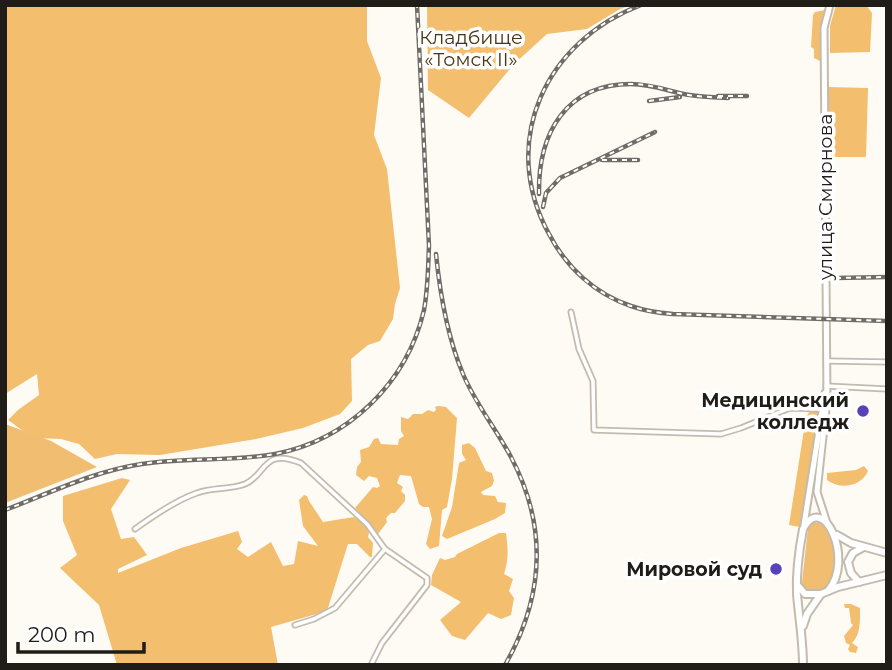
<svg xmlns="http://www.w3.org/2000/svg" width="892" height="670" font-family="Montserrat,sans-serif">
  <rect width="100%" height="100%" fill="#fefbf5"/>
  <g fill="#f1bd70">
    <path d="M5,424l46,17 46,26 -92,36z"/>
    <path d="M812,522c23,-2 27,41 21,57 -3,7 -11,11 -17,14l-13,-3 -1,-8 6,-54z"/>
  </g>
  <g fill="#f3be6e">
    <path d="M5,5h362v36l14,37 -7,57 13,34 13,119 -5,16 -2,15 -13,22 -12,4 -17,14 1,42 -12,13 -37,14 -47,11 -96,16 -43,-1 -22,5 -16,-15 -18,-5 -28,-1 -25,-18 10,-10 21,-15 -2,-21 -32,20z"/>
    <path d="M427,5h205l-12,4 -33,20 -40,5 -33,30 -45,54 -41,-28z"/>
    <path d="M836,5h30l6,8 -2,39 -40,1v-27z"/>
    <path d="M825,10l-3,52 -8,-4v-9l-3,-2 2,-32 2,-3z"/>
    <path d="M828,87l40,1 -2,69h-37z"/>
    <path d="M438,406l8,1 11,11 -5,61 -5,28 -5,3 -3,36 -9,3 -4,-5 6,-25 -3,-12h-6l-4,-3 -8,-28 -11,-1 -3,8 6,4 -2,4 4,4v6l-10,12h-4l-5,5 1,4 -9,12 -23,-26 18,-21 4,1 3,-2 -3,-8 -8,-2 -5,5 -8,-6 1,-8 4,-5 -1,-12 9,-3 5,-8 4,-1 3,6 17,1 1,-6 5,-3 -3,-5v-14l7,2 5,-5h9l6,-4 6,2 2,-2 -1,-3z"/>
    <path d="M810,411l8,1 -18,115 -11,-2 17,-108z"/>
    <path d="M469,443l6,5 11,23 6,2 2,8 -2,5 -11,6 2,3 12,1 3,6 8,1 -1,10 -10,6 -48,20 -5,-3 10,-29 7,-44 7,-3 -4,-6v-9z"/>
    <path d="M864,466l4,5c-7,16 -28,19 -41,9v-7l29,-3z"/>
    <path d="M122,478l8,2 -19,29 10,30 13,-2 13,18 -29,14v4l63,-25 57,-17 4,11 -5,7 11,8 23,-15 12,24 11,-2 4,-23 20,5 -15,-20 -4,-26 5,-5 3,1 2,5 14,21 31,-5 11,8 4,8 -1,4 5,6 -1,14h-2l-13,-13h-9l-21,67 -56,16 7,38h-161l-18,-60 -39,-37 17,-13 -14,-34v-25z"/>
    <path d="M499,533h7c2,15 3,26 -2,41l9,5 -4,12 5,7 -3,17 -10,4 -13,-6 -23,27 -13,-4 -12,-16 21,-18 -30,-17 1,-10 8,-17 5,2 10,-3 2,-3z"/>
    <path d="M844,604h7l9,4c0,12 1,26 -8,35l6,4 -2,6 -6,-1 -2,-3 2,-4 -4,-2 -2,-7 9,-11 -2,-2 -2,-15h-4z"/>
  </g>
  <g fill="none" stroke-linecap="round" stroke-linejoin="round">
    <g stroke="#c4bbaf" stroke-width="7">
      <g id="minor">
        <path d="M571,312l8,37 14,32 1,49 127,4 20,-6 49,-20 32,1"/>
        <path d="M828,361l59,1"/>
        <path d="M826,386l61,3"/>
        <path d="M135,529c18,-13 41,-29 62,-36 15,-6 33,-3 48,-9 22,-9 17,-37 56,-21l66,61 18,25 42,29v7l-45,58 -11,22"/>
        <path d="M295,625l19,-6 21,-11 50,-59"/>
      </g>
    </g>
    <g stroke="#c4bbaf" stroke-width="9">
      <g id="secondary">
        <path d="M827,523l-10,-31 10,-92 -3,-372 6,-23"/>
        <path d="M804,525l21,-132"/>
      </g>
    </g>
    <g stroke="#c4bbaf" stroke-width="10">
      <g id="primary">
        <path d="M837,535l14,8 36,10"/>
        <path d="M859,582l-8,-9 -3,-11 5,-9 9,-5"/>
        <path d="M798,586l7,8h16l17,-7 49,-12"/>
        <path d="M803,626l4,-12 14,-20"/>
        <path d="M803,665c0,-24 -4,-47 -6,-71 -1,-22 2,-44 6,-65 20,-39 52,31 25,62"/>
      </g>
    </g>
    <use href="#minor" stroke="#fff" stroke-width="3.5"/>
    <use href="#secondary" stroke="#fff" stroke-width="5"/>
    <use href="#primary" stroke="#fff" stroke-width="6"/>
    <g stroke="#6f6c67" stroke-width="4.5">
      <g id="rail">
        <path d="M641,5c-95,36 -143,136 -92,229 17,33 46,60 82,72 14,5 28,7 42,8l214,7"/>
        <path d="M718,96h29"/>
        <path d="M649,101l31,-4"/>
        <path d="M602,160h36"/>
        <path d="M539,194c-1,-61 27,-110 92,-110 17,0 32,5 48,9 16,4 33,4 49,5"/>
        <path d="M543,207l3,-14 14,-15 95,-46"/>
        <path d="M436,254c4,40 11,82 27,120 12,29 33,55 48,83 37,70 33,140 -6,208"/>
        <path d="M836,278l51,-1"/>
        <path d="M5,510c45,-17 89,-39 137,-46 44,-7 89,-2 133,-10 73,-14 132,-71 149,-144 4,-21 4,-42 5,-64l-12,-241"/>
      </g>
    </g>
    <use href="#rail" stroke="#fff" stroke-width="2" stroke-dasharray="5" stroke-linecap="butt"/>
  </g>
  <g fill="#5941ba" stroke="#fff" stroke-width="2.5">
    <circle cx="863" cy="411" r="7"/>
    <circle cx="776" cy="569" r="7"/>
  </g>
  <g text-anchor="middle" stroke-width="7" stroke-linejoin="round" paint-order="stroke">
    <g font-size="19" fill="#493411" stroke="#fff">
      <text x="471" y="44">Кладбище<tspan x="471" dy="22">«Томск II»</tspan></text>
    </g>
    <g font-size="19" fill="#201d18" stroke="#fff">
      <text transform="translate(825 197) rotate(-90)" y="7">улица Смирнова</text>
    </g>
    <g font-size="19" font-weight="bold" fill="#201d18" stroke="#fff" text-anchor="end">
      <text x="849" y="407">Медицинский<tspan x="849" dy="22">колледж</tspan></text>
      <text x="762" y="576">Мировой суд</text>
    </g>
  </g>
  <rect width="892" height="670" fill="none" stroke="#201d18" stroke-width="14"/>
  <path d="M18 642v10h126v-10" fill="none" stroke="#201d18" stroke-width="3.5"/>
  <text x="28" y="642" font-size="21" fill="#201d18" stroke="#ffffff" stroke-width="5" paint-order="stroke">200 m</text>
</svg>
